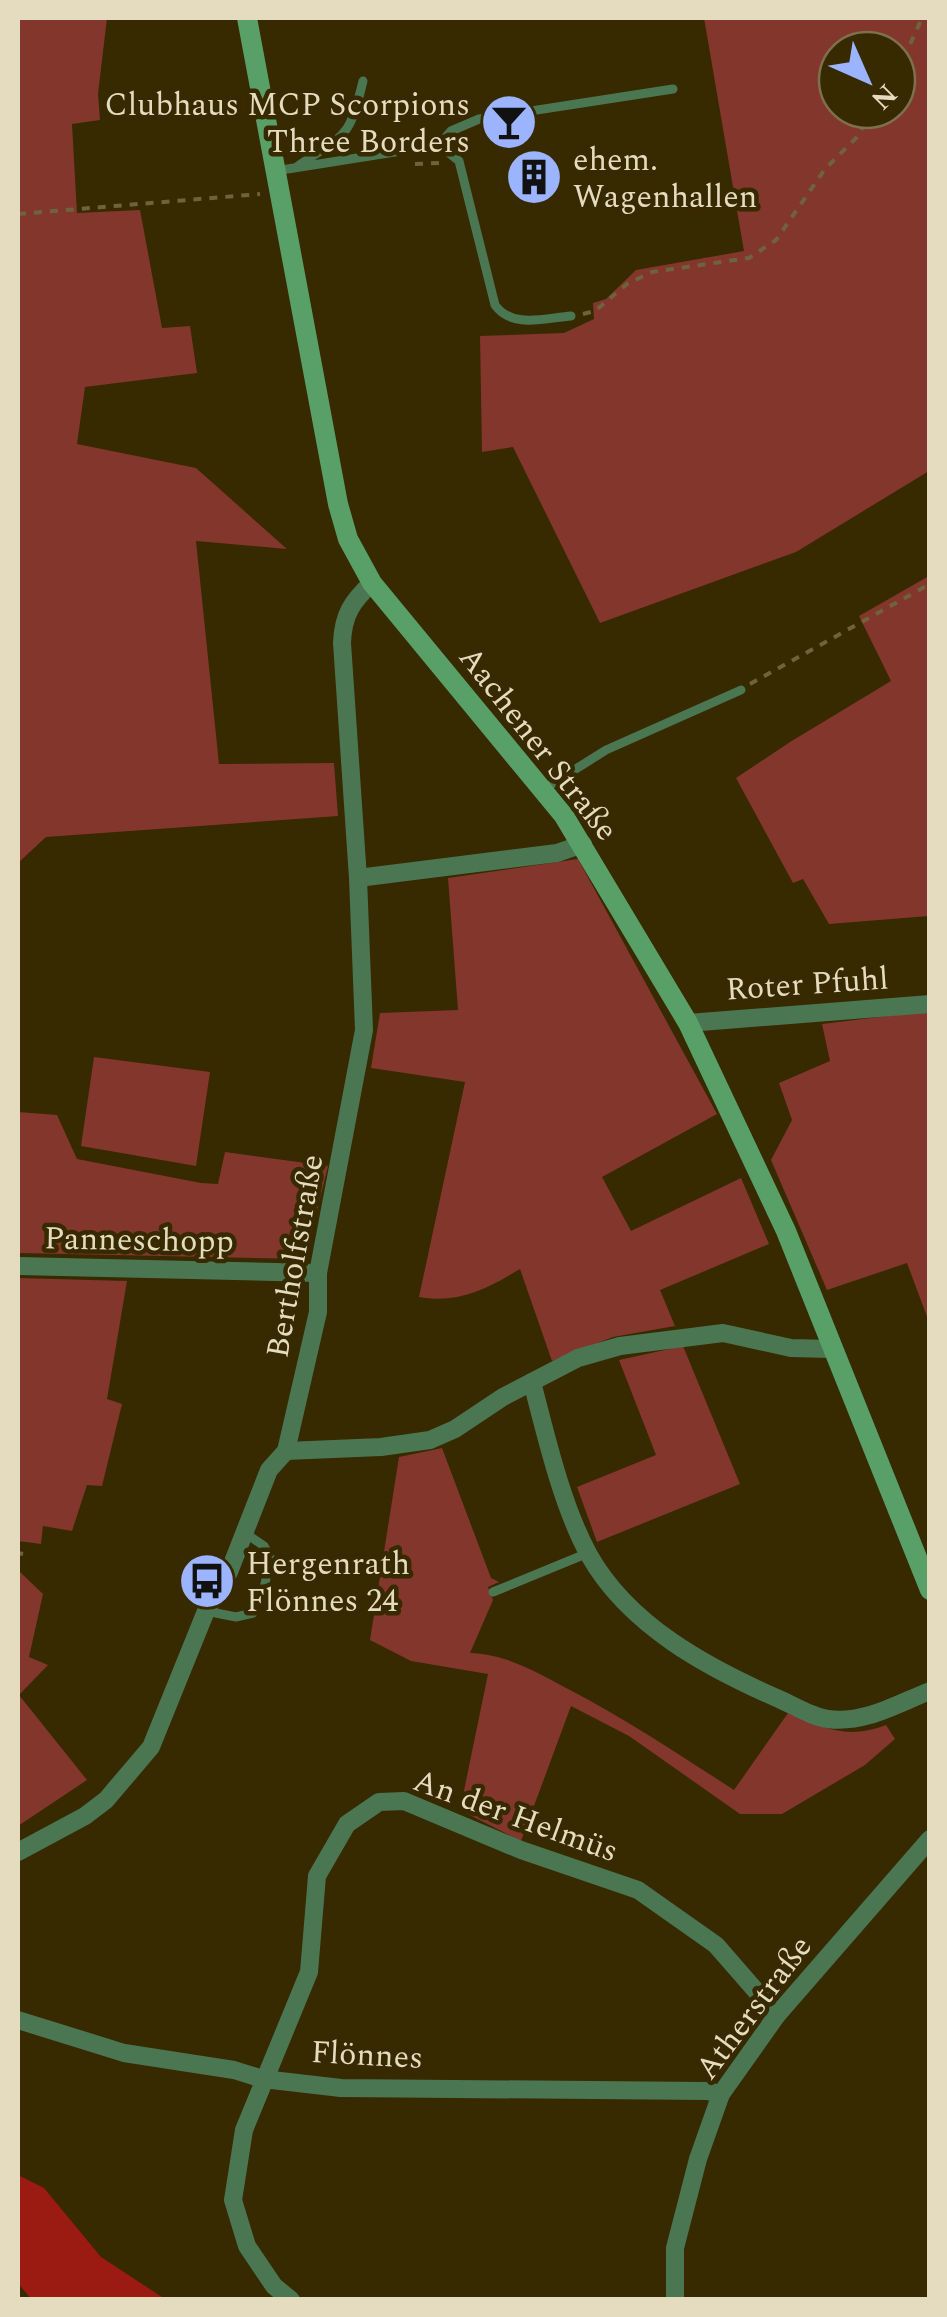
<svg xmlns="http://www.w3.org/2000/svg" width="947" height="2317" font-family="Spectral,serif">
  <rect width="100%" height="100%" fill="#372900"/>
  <g fill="#83362c" fill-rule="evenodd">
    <path d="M18,18h89l-9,76 2,26 -28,4 5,89 63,-3 22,118 28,-2 7,47 -112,14 -8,57 119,24 91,81 -91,-8 23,223 115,-1 4,53 -292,21 -28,26z"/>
    <path d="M704,18h225v453l-133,81 -196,71 -87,-176 -31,5 -2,-116 84,-3 30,-14 -1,-16 13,-4 30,-29 108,-19zM837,50h60v60h-60z"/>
    <path d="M929,576v340l-100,8 -26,-45 -10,4 -57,-105 54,-36 101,-61 -32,-65z"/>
    <path d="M578,859l139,255 -115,63 29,54 110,-53 28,66 -109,46 15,36 -62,11 -61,24 -32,-92c-33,20 -62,35 -101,28l46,-215 -94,-14 9,-55 78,-3 -10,-132z"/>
    <path d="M929,1011v311l-22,-59 -80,27 -56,-130 21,-40 -13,-37 51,-22 -8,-37z"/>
    <path d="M94,1057l116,15 -14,94 -115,-20z"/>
    <path d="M18,1112l39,3 20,44 124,24 17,1 7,-32 103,14 -23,93 -287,-6z"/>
    <path d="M18,1278l109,3 -20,118 15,5 -20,82 -15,-1 -15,46 -29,-5 -2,18 -23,-3z"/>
    <path d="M683,1346l57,138 -143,58 -20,-55 79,-32 -37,-95z"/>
    <path d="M442,1448l49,130 8,4 -11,5 5,13 -23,53c37,1 68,20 100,37 57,30 110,65 164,100l54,-77c37,15 58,27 98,12l9,14 -30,26 -83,49h-42l-111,-78 -58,-30 -50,135 -61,-31 28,-136 -77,-13 -41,-21 29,-183z"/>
    <path d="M18,1570l25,24 -14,63 19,8 -29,30 68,85 -69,46z"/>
  </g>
  <path fill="#9b1b13" d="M18,2175l26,13 57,69 64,42h-134l-13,-16z"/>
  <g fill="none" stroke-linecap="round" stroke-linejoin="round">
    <g stroke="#6f633e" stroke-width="4" stroke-dasharray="8 8" stroke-linecap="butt">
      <path d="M897,73l25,-55"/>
      <path d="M415,164l25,-1"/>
      <path d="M18,214l242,-20"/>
      <path d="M583,314l12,-3 32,-27 25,-12 97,-14 27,-18 49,-71 32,-32 16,-27"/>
      <path d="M750,684l180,-100"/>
      <path d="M18,1553l5,1"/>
    </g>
    <g stroke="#4a7652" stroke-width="9">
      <path d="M439,145l20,16 36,144c17,24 50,13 76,11"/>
      <path d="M298,166c48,-33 51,-26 65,-85"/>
      <path d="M275,171l164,-26 12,-14 28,-12 194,-30"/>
      <path d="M544,789l62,-39 135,-60"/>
      <path d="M493,1592l95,-39"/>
      <path d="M206,1611l30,6 17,-4 12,-29 5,-27 -6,-11 -19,-13"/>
    </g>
    <g stroke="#4a7652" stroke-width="18">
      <path d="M358,878l199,-25 26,-9"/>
      <path d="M688,1023l242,-19"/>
      <path d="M18,1266l300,7"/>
      <path d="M532,1382c14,54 30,124 57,173 40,71 119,113 190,144 16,7 33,18 49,20 36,5 69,-15 102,-28"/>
      <path d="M286,1451l95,-4 49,-7 25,-11 48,-32 75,-39 42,-12 103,-13 68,15 40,1"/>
      <path d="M18,1852l67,-36 21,-16 45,-53 55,-136 23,-39 40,-102 17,-19 32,-139v-39l46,-243 -6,-152 -16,-235c1,-28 10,-42 30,-60"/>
      <path d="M18,2020l106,33 110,17 29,9 78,9 366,3 14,3"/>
      <path d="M291,2300l-17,-14 -27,-40 -14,-46 11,-70 65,-158 8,-96 30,-52 32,-22 25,-1 117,49 117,40 78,55 61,70"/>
      <path d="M675,2300v-52l23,-89 23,-65 56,-79 153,-176"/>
    </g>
    <path stroke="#58a067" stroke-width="20" d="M247,18l91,486 10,35 24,44 192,233 124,207 98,208 144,359"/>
    <path stroke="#bfb495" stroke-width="6" stroke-dasharray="20 10" stroke-linecap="butt" d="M18,2298l1,2"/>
  </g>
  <defs>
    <g id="bar-disc" transform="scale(2.875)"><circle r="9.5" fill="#9bb4fd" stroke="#372900"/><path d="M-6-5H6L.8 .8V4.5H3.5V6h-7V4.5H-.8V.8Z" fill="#111"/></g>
    <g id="building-disc" transform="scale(2.875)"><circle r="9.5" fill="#9bb4fd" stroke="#372900"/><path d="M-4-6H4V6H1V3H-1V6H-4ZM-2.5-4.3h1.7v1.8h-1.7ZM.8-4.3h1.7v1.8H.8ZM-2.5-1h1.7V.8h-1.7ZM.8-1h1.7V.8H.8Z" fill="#111"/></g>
    <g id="bus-disc" transform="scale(2.875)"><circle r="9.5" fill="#9bb4fd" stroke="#372900"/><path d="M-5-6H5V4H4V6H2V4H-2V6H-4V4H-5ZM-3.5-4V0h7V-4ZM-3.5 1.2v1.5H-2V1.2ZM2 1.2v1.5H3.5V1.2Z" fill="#111"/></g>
  </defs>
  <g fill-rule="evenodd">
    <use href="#bar-disc" x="509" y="122"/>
    <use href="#building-disc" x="534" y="177"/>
    <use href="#bus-disc" x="207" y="1581"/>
  </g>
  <g text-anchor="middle" stroke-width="9" stroke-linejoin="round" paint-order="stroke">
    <g font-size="32" fill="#e5dbbf" stroke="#372900" text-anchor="start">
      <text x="470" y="115" text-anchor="end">Clubhaus MCP Scorpions<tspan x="470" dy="37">Three Borders</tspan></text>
      <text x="573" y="170">ehem.<tspan x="573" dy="37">Wagenhallen</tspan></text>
      <text x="246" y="1574">Hergenrath<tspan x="246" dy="37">Flönnes 24</tspan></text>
    </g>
    <g font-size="32" fill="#e5dbbf" stroke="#372900">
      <text transform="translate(539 743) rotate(52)" y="11">Aachener Straße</text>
      <text transform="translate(807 983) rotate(-4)" y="11">Roter Pfuhl</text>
      <text transform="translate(139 1239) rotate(1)" y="11">Panneschopp</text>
      <text transform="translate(294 1256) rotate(-80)" y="11">Bertholfstraße</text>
      <text transform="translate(516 1815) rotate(20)" y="11">An der Helmüs</text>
      <text transform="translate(753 2007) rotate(-53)" y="11">Atherstraße</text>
      <text transform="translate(367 2054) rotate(3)" y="11">Flönnes</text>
    </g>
  </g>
  <rect width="947" height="2317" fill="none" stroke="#e5dbbf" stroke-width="40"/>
  <g transform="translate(867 80) rotate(135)"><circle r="48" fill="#372900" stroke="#7d704c" stroke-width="2.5"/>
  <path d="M0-8L18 38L0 25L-18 38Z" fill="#9bb4fd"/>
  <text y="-15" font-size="28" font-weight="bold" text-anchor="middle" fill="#e5dbbf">N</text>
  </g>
</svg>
